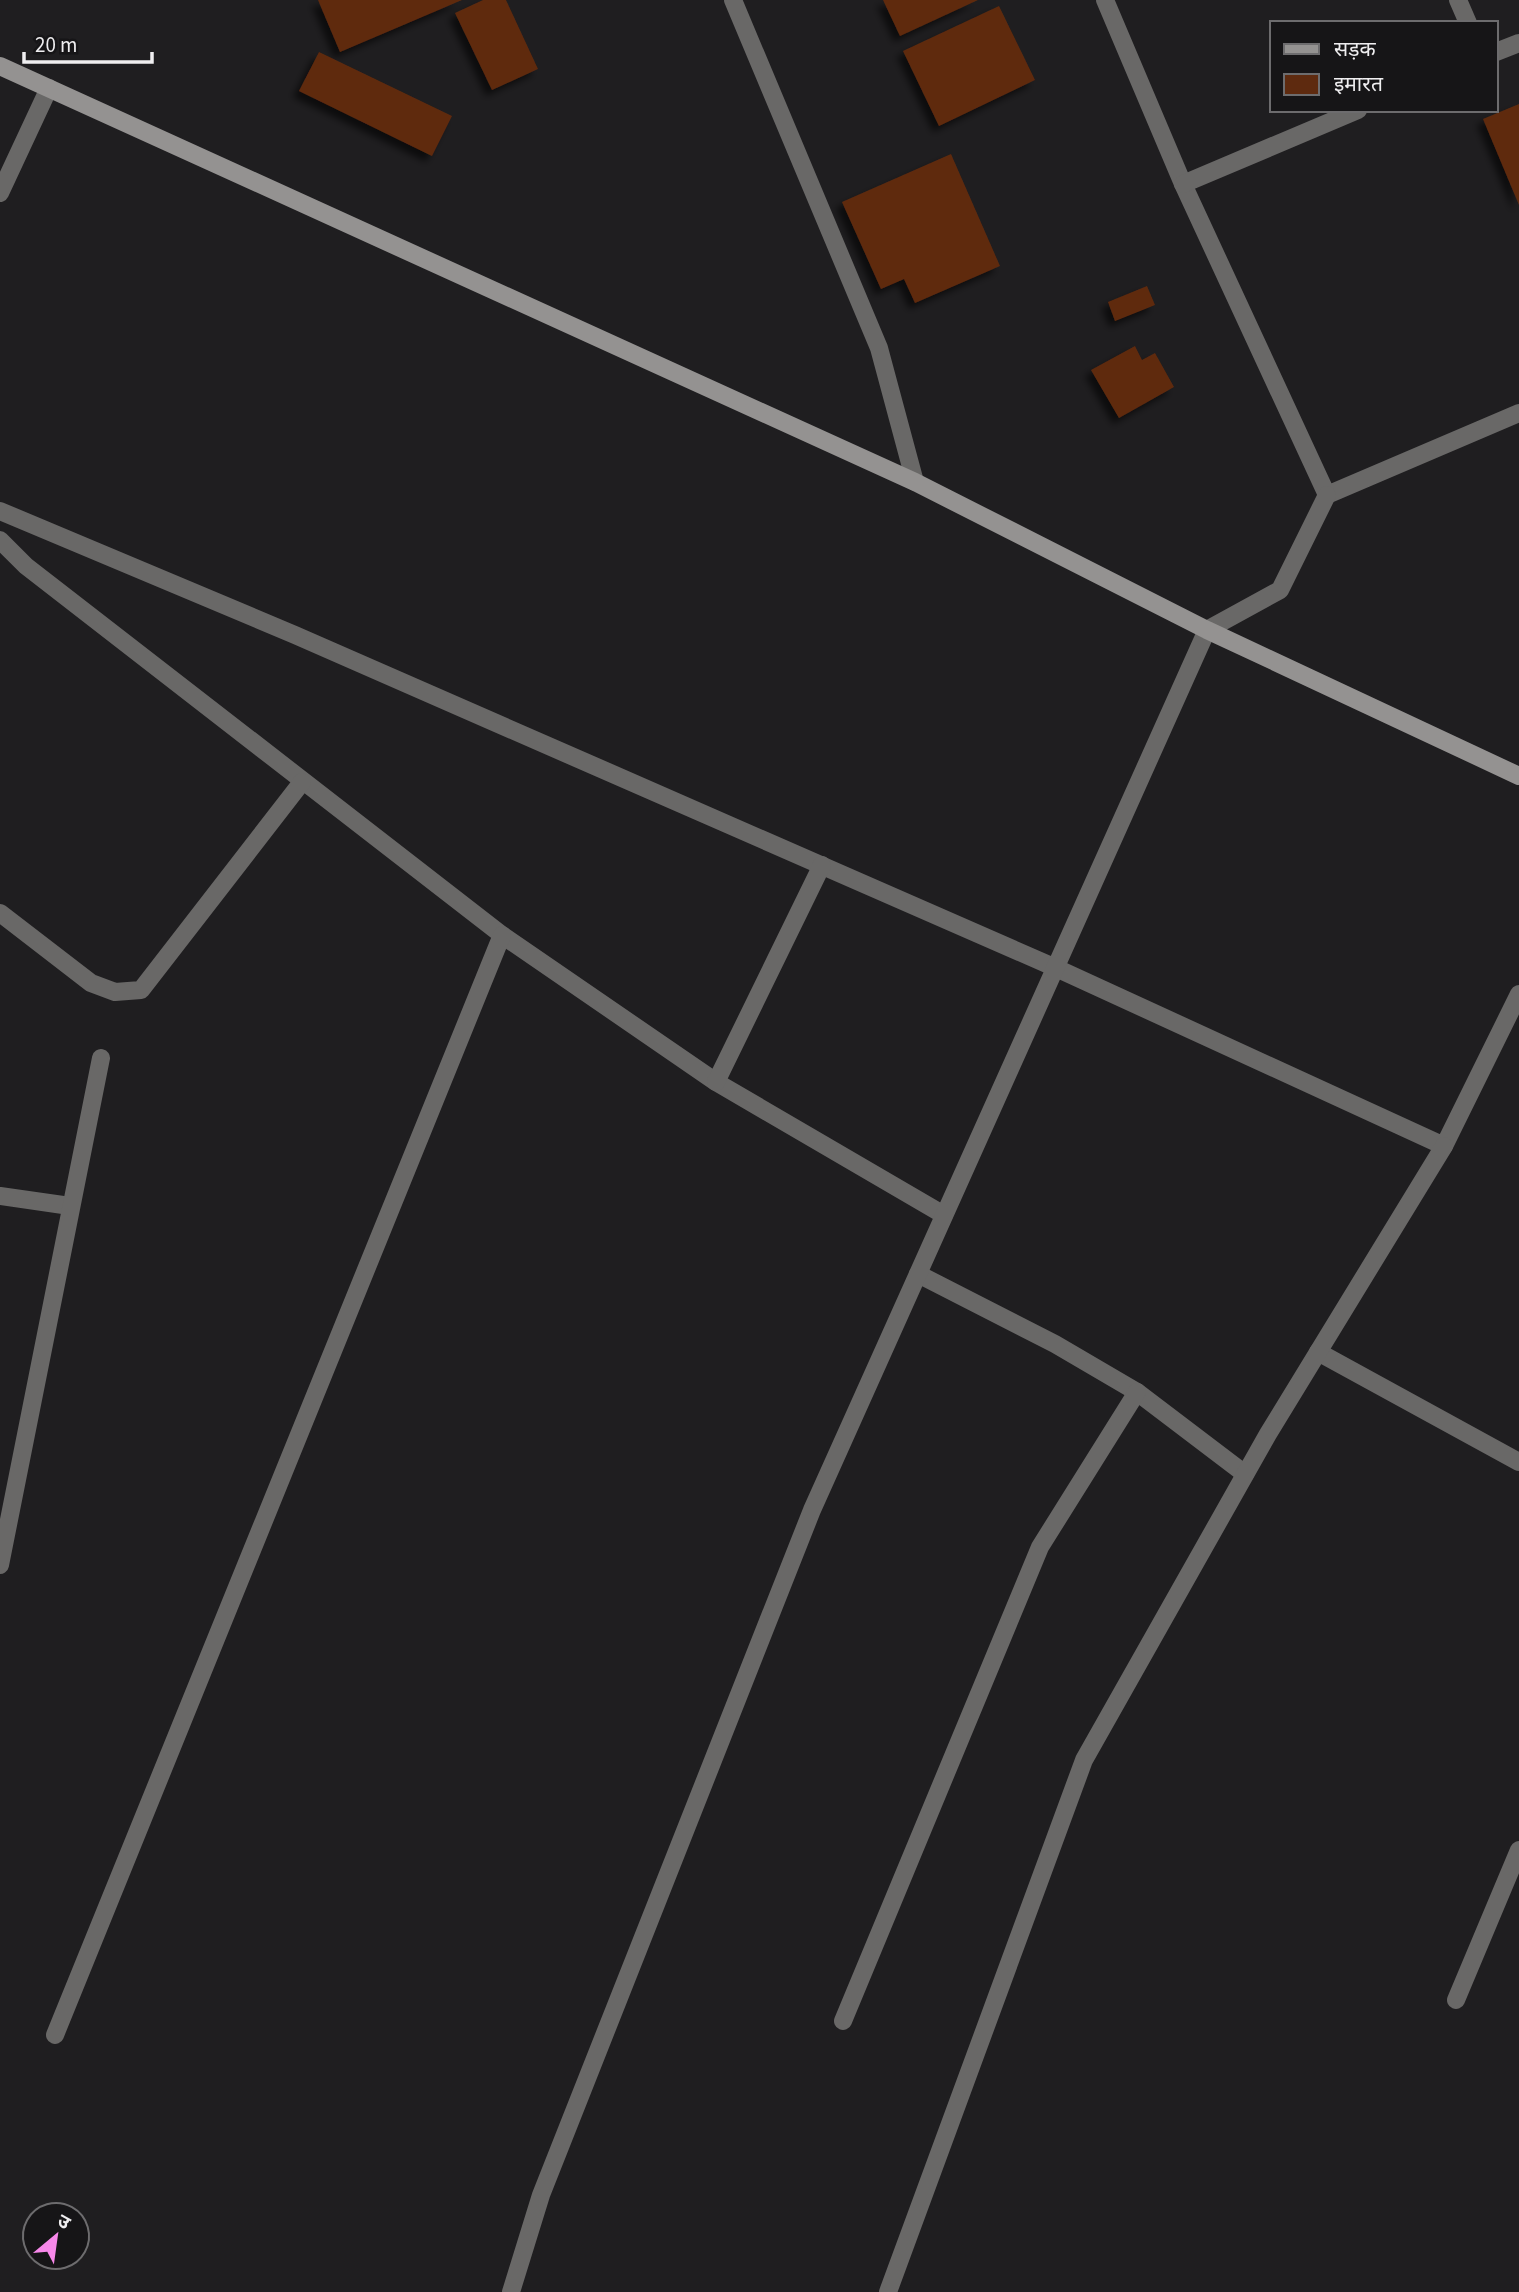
<svg xmlns="http://www.w3.org/2000/svg" width="1519" height="2292" font-family="'Source Sans 3','Noto Sans Devanagari',sans-serif">
  <defs>
    <filter id="shadow"><feDropShadow dx="-6" dy="6" stdDeviation="3.5" flood-color="#0009"/></filter>
  </defs>
  <rect width="100%" height="100%" fill="#1f1e20"/>
  <g fill="#5e2a0f" filter="url(#shadow)">
    <path d="M318,0h144l-122,52z"/>
    <path d="M483,0h23l32,69 -46,21 -37,-77z"/>
    <path d="M883,0h95l-78,36z"/>
    <path d="M999,6l36,74 -96,46 -36,-75z"/>
    <path d="M319,52l133,64 -20,40 -133,-65z"/>
    <path d="M1519,104v101l-36,-86z"/>
    <path d="M951,154l49,112 -85,37 -11,-24 -23,10 -39,-87z"/>
    <path d="M1147,286l8,19 -40,16 -7,-19z"/>
    <path d="M1135,346l7,14 13,-7 19,34 -55,31 -28,-48z"/>
  </g>
  <g fill="none" stroke-linecap="round" stroke-linejoin="round">
    <g stroke="#696867" stroke-width="18">
      <path d="M733,0l146,348 36,134"/>
      <path d="M1105,0l78,184 144,311 192,-82"/>
      <path d="M1458,0l10,23"/>
      <path d="M1496,52l23,-9"/>
      <path d="M1183,184l175,-74"/>
      <path d="M0,193l49,-105"/>
      <path d="M0,511l295,124 761,333 388,178 75,-152"/>
      <path d="M0,540l26,26 476,369 214,147 228,133"/>
      <path d="M0,913l91,70 24,9 26,-2 161,-208"/>
      <path d="M716,1082l106,-217"/>
      <path d="M0,1196l70,10"/>
      <path d="M918,1274l137,70 82,48 108,82"/>
      <path d="M1318,1352l201,110"/>
      <path d="M0,1565l101,-507"/>
      <path d="M1456,2000l63,-150"/>
      <path d="M843,2021l197,-474 97,-155"/>
      <path d="M55,2035l447,-1100"/>
      <path d="M511,2292l30,-97 271,-685 395,-880 73,-40 47,-95"/>
      <path d="M888,2292l196,-532 184,-326 176,-288"/>
    </g>
    <path stroke="#949291" stroke-width="18" d="M0,66l915,416 292,148 312,146"/>
  </g>
  <rect x="1270" y="21" width="228" height="91" fill="#161517" stroke="#6d6c6e" stroke-width="2"/>
  <rect x="1284" y="44" width="35" height="10" fill="#949291" stroke="#6d6c6e" stroke-width="2"/>
  <text x="1334" y="56" font-size="21" fill="#efeef0">सड़क</text>
  <rect x="1284" y="74" width="35" height="21" fill="#5e2a0f" stroke="#6d6c6e" stroke-width="2"/>
  <text x="1334" y="91" font-size="21" fill="#efeef0">इमारत</text>
  <g transform="translate(56 2236) rotate(29)"><circle r="33" fill="#161517" stroke="#6d6c6e" stroke-width="2"/>
  <path d="M0-5L12 26L0 18L-12 26Z" fill="#f888ea"/>
  <text y="-10" font-size="19" font-weight="bold" text-anchor="middle" fill="#efeef0">उ</text>
  </g>
  <path d="M24 52v10h128v-10" fill="none" stroke="#efeef0" stroke-width="3.5"/>
  <text x="35" y="52" font-size="21" fill="#efeef0" stroke="#161517" stroke-width="5" paint-order="stroke">20 m</text>
</svg>
